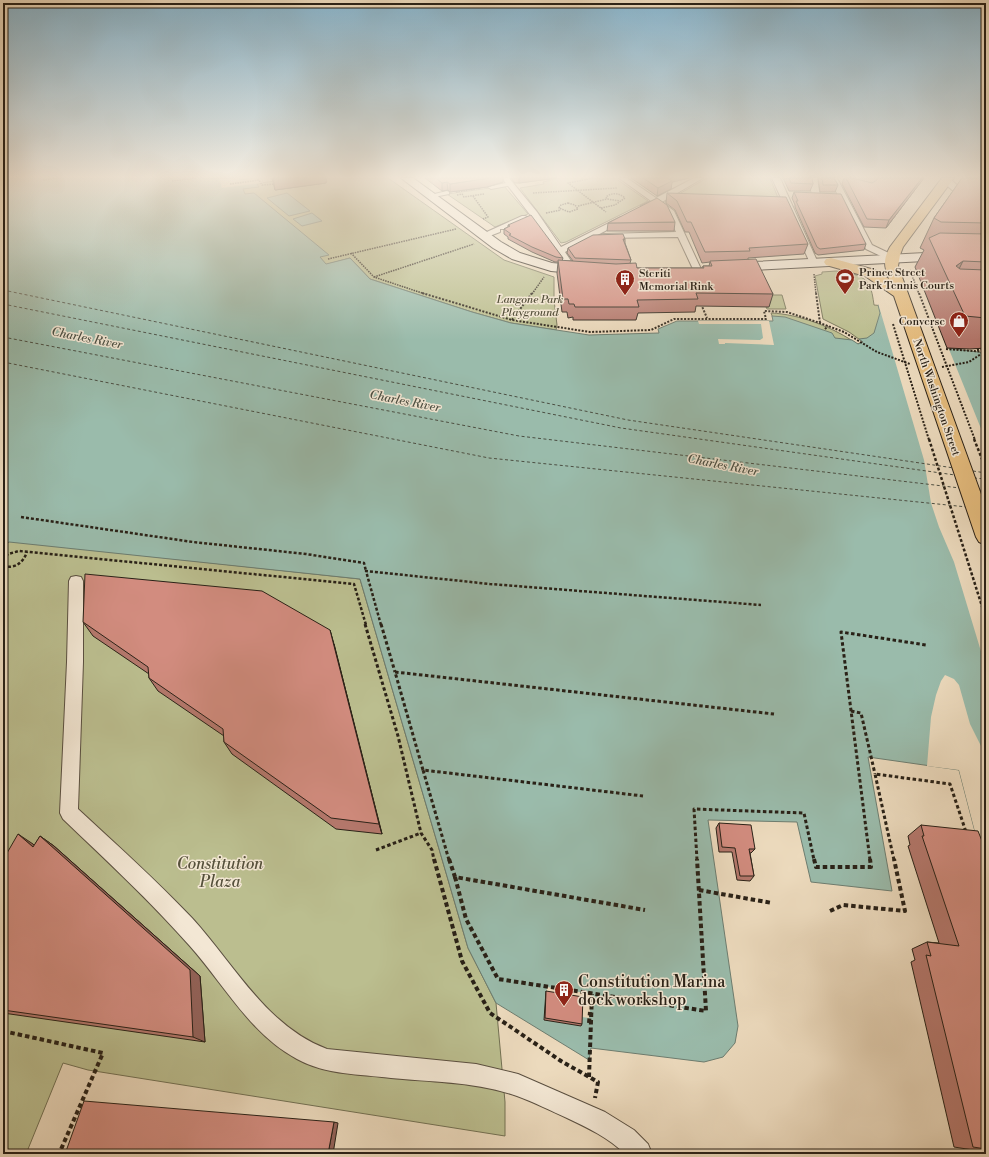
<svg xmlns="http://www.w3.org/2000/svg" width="989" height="1157" font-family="'Libre Bodoni',serif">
  <rect width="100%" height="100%" fill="#ecdabd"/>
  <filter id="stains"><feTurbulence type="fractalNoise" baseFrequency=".005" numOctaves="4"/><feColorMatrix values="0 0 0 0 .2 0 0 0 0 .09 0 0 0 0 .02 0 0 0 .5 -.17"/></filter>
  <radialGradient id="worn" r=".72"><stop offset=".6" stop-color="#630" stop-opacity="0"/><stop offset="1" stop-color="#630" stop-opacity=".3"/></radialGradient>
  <g fill="#bbbe8f" stroke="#727053">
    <path d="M296,178h92l116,82 50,17v23l3,25 -1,5 -45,-7 -39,-11 -102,-33 -20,-21 -36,10 -82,-81z"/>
    <path d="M559,178h56l33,23 -82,41 -5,1 -41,-55 24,-4 -1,-2z"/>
    <path d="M707,178h63l11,27 -116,-3z"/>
    <path d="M504,186l24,28 -33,13 -48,-33z"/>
    <path d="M836,271c9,1 26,3 32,12 4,6 5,15 6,22l32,3 -39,40 -93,-27 -3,-8c28,1 64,15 86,31l6,-2 -14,-10 -26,-13 -8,-43 7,-2v-2z"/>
    <path d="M763,295h19l4,14h-19l-1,-2h2z"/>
    <path d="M10,541l350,38 108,369 28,55 9,99v34l-417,-66 -25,-7 -37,91h-23v-608z"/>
  </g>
  <g fill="#9abbab" stroke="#6d7d70">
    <path d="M3,178h236l1,2 21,-2 2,5 -6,1 2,3 -16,2 2,5 9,-1 75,62 -9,2 6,7 24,-6 20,21 102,33 39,11 78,12 70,-2 -1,-4 19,-8h96l-1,-5 13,1 47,16 3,5 17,2 6,4 5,-2 -4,-3 8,-1 7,-5 6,-20 -2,-8 52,5 17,38 39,5v488l-7,6 -20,-77 -91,-13 24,134 -81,-9 -14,-60 -89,-2 30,206 -3,17 -12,14 -19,5 -113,-14 -2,12 -93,-57 -28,-55 -108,-369 -351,-37 -6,4z"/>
    <path d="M287,193l23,18 -21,5 -22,-18z"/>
    <path d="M312,213l10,8 -20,5 -9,-7z"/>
  </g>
  <g fill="#ecdabd">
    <path d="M219,178h20l1,2 21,-2 2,5 -41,5z"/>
    <path d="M878,303l53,6 5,8 50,124v227l-32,-106 -15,-35 -8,-24 -7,-43z"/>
    <path d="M698,321h71l5,24 -49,-2v1h-6l-1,-5 42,1 3,-2 -2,-14h-62z"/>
    <path d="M945,675l9,4 5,6 11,39 16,32v88l-5,3h-2l-20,-77 -32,-4 4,-49 5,-22 5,-14z"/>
    <path d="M547,987l45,7 -3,24 -7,-1 -1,9 -37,-6z"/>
  </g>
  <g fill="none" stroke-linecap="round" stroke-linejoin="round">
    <g stroke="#4b4f43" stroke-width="1" stroke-dasharray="3 2.5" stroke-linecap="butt">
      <path d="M3,290l625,130 326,48"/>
      <path d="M3,304l618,124 334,47"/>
      <path d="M3,337l516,99 441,52"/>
      <path d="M3,362l486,96 478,49"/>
      <path d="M973,471l13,2"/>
      <path d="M974,478l12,1"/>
      <path d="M979,490l7,1"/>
    </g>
    <g stroke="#5a4f40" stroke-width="2">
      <g id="pedestrian">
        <path d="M510,182l3,2 -1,1 -21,4 -3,-2z"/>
        <path d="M447,191l2,1v2l-20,4 -3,-2z"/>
      </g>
    </g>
    <g stroke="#5a4f40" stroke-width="2">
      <g id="minor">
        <path d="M502,178h7l28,34 24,35 60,-30h6l1,2 -63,33 8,12 -2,7h-6l-1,-2 1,-5 -34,-48z"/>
        <path d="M619,178h8l29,20 38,-20h9l-41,24 12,9 27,58 -1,2 -3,1 -4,-3 -15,-32 -76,1 -1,-2 1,-2h3l71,-2 -9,-20 -11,-7 -9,5h-6v-4l10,-5z"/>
        <path d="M772,178h8l38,85 -1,2 -3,1 -4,-3z"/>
        <path d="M809,178h8l3,18 -1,2h-3l-4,-2z"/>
        <path d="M829,178h8l35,67 23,11 1,2 -1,2h-6l-23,-11z"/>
        <path d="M943,178h6l37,33v6h-3l-40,-35z"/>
        <path d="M522,216h3l4,2 -24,11h-5v3l-13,5h-6l-1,-2z"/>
        <path d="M76,576l5,1 2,4v81l-5,147c39,36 78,71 114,109 42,46 74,108 135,131l149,15 42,10 87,38 29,18 14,14 4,10h-27c-16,-16 -37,-26 -58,-36 -16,-7 -33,-16 -50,-22 -40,-14 -84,-14 -126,-18 -32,-4 -65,-3 -94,-19 -47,-25 -73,-75 -108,-114 -39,-44 -83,-85 -126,-126l-3,-6 7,-151 2,-81 2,-4z"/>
      </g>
    </g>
    <g stroke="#292117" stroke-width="2">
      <g id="secondary">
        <path d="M401,178h12l88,64 19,11 32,10 31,3 4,1 2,3 -2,3 -4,1 -32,-3 -39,-12 -19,-11z"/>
        <path d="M925,253l61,1v8l-61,-1 -192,10 -4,-1 -2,-3 2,-3 4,-1z"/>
      </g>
    </g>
    <g stroke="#292117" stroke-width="2">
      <path id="primary" d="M942,178h12l-51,69 -3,8 -2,11 88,242v37l-7,-3 -3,-5 -82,-241 -29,-20 -39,-11 -2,-3 2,-3 5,-1 44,12 14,9c-5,-14 -6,-19 1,-32z"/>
    </g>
    <g stroke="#292117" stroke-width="1.5" stroke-dasharray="1.5 1" stroke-linecap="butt">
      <path d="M593,178l-25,5 38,29"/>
      <path d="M43,180l16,-2"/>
      <path d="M172,181l24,-3"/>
      <path d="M230,184l29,-4 3,5 14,-1"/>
      <path d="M456,192l25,-4"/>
      <path d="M533,193l84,-5"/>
      <path d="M457,195l5,-1 2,3 20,-3"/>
      <path d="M473,196l15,21 -5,2"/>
      <path d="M568,203l7,2 3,4 -9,3 -10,-4 2,-3z"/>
      <path d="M578,206l29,-7"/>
      <path d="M601,208l14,-3 10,-7c-6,-5 -13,-6 -19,-1l1,2 13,2"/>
      <path d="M546,213l15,-3"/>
      <path d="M351,253l23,24 51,17"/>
      <path d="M328,259l128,-30"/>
      <path d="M910,270l9,24"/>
      <path d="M814,274l2,20"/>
      <path d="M374,277l100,-33"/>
      <path d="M532,294l12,-17"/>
    </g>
    <g stroke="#292117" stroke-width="2" stroke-dasharray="2 1.5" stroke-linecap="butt">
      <path d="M422,293l90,27 78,12 61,-2 23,-11h92l-2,-8 23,1 33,11 24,9 33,20 33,12"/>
      <path d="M816,293l4,30"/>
      <path d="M919,293l56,147"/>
      <path d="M701,304l6,14"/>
      <path d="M512,320l20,-27"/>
      <path d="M893,324l36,116"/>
      <path d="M825,329l3,-3"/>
      <path d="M946,349l40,3"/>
      <path d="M977,350l9,-1"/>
      <path d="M942,367l27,-5 15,-10"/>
    </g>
    <g stroke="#292117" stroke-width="2.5" stroke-dasharray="3 2" stroke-linecap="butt">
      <path d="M929,439l57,180"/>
      <path d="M974,439l12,30"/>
      <path d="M21,517l172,25 113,12 58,9 2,8"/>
      <path d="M3,560l5,-6 11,-3 335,33 12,41"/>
      <path d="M3,566c12,3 20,-3 24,-14"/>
      <path d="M381,625l-15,-54 124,13 271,21"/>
    </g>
    <g stroke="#292117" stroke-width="3" stroke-dasharray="3.5 2.5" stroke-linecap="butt">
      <path d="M365,624l33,112 23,97 11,17 2,10"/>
      <path d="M381,624l14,48"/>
      <path d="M851,711l10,2 14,61"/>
      <path d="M423,770l-28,-98 379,42"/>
      <path d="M376,850l45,-17"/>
      <path d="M449,860l-26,-90 220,26"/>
      <path d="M697,860l-3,-51 110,4 10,47"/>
      <path d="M870,860l-29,-228 85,13"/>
      <path d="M894,860l-19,-86 75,10 16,48"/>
    </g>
    <g stroke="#292117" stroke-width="4" stroke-dasharray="4.5 3" stroke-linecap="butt">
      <path d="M434,859l28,102 28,52 71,48 37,21 -3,16"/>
      <path d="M449,859l6,18 190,33"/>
      <path d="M814,859l2,8h55l-1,-8"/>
      <path d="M455,877l11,42 32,60 208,32 -9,-152"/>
      <path d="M699,890l73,13"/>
      <path d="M830,911l13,-6 62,6 -11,-52"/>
      <path d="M589,1023l1,-11"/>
      <path d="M3,1031l100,22 -44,101"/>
      <path d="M589,1077l3,-83"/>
    </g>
    <use href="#pedestrian" fill="#f3e7d4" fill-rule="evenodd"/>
    <use href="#minor" fill="#f3e7d4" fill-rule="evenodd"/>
    <use href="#secondary" fill="#f3e7d4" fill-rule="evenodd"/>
    <use href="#primary" fill="#e6bd7e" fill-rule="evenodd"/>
  </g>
  <g fill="#b5786d" stroke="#292117">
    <path d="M272,178h54v5l-51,7z"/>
    <path d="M425,178h78v4l-16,5 -37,5 -2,-2 -6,1z"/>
    <path d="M511,178h46l-38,5h-4z"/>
    <path d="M631,178h58l-17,4 -1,7 -14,7z"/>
    <path d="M782,178h30l1,6 -3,7h-21l-5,-11z"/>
    <path d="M818,178h16l4,7 -3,7h-15z"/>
    <path d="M844,178h80l-38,50 -22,-1 -22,-43z"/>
    <path d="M962,178h24v170l-16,1 -23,-1 -32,-81 9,-17 -4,-2 14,-30z"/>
    <path d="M794,192l72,52 -2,6 -46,5 -3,-2 -20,-46v-2l-3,-7z"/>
    <path d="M667,193l141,51 -4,10 -56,4v1l25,35 -4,13 -73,-1 -1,6 -57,1 -2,7h-63v-3l-5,1 -1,-6h-5l-5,-39 1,-11h-3l-23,-10 -24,-13v-2l-4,-3v-5l4,-2v-2l55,33 -1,3h11l-6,-8 1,-5 57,-9v4l6,17 -1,3 7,5h65l1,-2h6l1,-4 -8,1 -13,-31h-4l-10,-22 -9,-7z"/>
    <path d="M675,222l-1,9h-67l1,-8z"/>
    <path d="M83,622l251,22 48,190 -46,-5 -104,-75 -8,-12v-6l-66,-45 -9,-13v-4l-56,-38z"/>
    <path d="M719,823l36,26 -4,4h-1l4,23 -4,5 -13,-1 -5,-28h-13l-3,-24z"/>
    <path d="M921,825l65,26v301l-32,-5 -43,-185 4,-2 -3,-11 15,-7 12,1 -31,-97 2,-1 -2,-9z"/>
    <path d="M40,836l14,10 146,130 5,66 -202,-29v-153l30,-16 1,2z"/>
    <path d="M546,991l36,33 -1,2 -37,-6z"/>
  </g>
  <g fill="#936259" stroke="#292117">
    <path d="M273,178h53v5l-51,7z"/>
    <path d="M489,178h14v4l-16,5 -37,5v-8z"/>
    <path d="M519,178h38l-38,5z"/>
    <path d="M662,178h27l-17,4 -1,7 -14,7 1,-8z"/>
    <path d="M922,178h2l-38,50 3,-8z"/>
    <path d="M447,182l1,8 -6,1v-8z"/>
    <path d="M963,261l-12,24 5,-19z"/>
    <path d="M330,630l4,14 48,190 -3,-10z"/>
    <path d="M18,834l15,10 15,14 -15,-11z"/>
    <path d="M40,836l14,10 146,130 5,66 -12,-5z"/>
    <path d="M334,1122l4,1 -5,31h-5z"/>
  </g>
  <g fill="#d28c7f" stroke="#292117">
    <path d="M436,178h53l-39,6 -3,-2 -5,1z"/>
    <path d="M643,178h24l5,3 -14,7z"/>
    <path d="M789,178h23l1,6 -22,-1z"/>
    <path d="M822,178h12l4,7h-15z"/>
    <path d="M846,178h6l20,5 5,-3v-2h45l-33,42 -22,-1z"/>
    <path d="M962,178h20l4,3v42l-45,-1 -7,-4z"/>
    <path d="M794,192l47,2 25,50 -46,5 -3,-2 -21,-46h2z"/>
    <path d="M667,193l119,4 22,47 -59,4 1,3 -45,1 -14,-30h-4l-10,-21z"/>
    <path d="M657,198l10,7 8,17 -67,1z"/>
    <path d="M531,215l32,43 -7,-1 -24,-10 -23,-12 2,-1 -7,-5 6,-3 -2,-1z"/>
    <path d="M940,233l46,1v28l-23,-1 -7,5 4,3 26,1v48l-21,-2 -36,-78z"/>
    <path d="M623,234l2,5h-2l8,21 -56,-2 -7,-10 25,-13z"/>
    <path d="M756,259l17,35 -77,-1 2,6 -61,1 2,7h-64l-1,-3h-5l-1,-5h-5l-5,-39 58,4 20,-1 1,5h67l-1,-2h9l-2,-5z"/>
    <path d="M85,574l177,17 68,39 49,194 -48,-6 -107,-76 -1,-13 -74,-51 -1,-11 -65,-45z"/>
    <path d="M719,823l32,2 4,24h-6l5,27h-14l-5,-28 -13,-1z"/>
    <path d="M921,825l57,6 8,20v298l-13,-2 -47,-192 5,1 -4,-14 32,4 -37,-110h2z"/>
    <path d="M18,834l15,13 7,-11 150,134 3,67 -190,-27v-150z"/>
    <path d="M546,991l37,6 -1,27 -37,-6z"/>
    <path d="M84,1101l250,21 -6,32h-263z"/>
  </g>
  <linearGradient id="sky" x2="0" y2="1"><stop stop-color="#89b7d0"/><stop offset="0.52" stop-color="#f6eee1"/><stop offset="1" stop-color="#f6eee1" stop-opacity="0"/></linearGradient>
  <rect width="989" height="340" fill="url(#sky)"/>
  <defs>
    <g id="stadium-pin" transform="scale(1)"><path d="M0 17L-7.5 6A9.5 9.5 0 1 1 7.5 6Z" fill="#8f2418" stroke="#f3e7d4"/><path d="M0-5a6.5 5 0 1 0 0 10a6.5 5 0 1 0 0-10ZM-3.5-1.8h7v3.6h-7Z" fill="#fff"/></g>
    <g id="building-pin" transform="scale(1)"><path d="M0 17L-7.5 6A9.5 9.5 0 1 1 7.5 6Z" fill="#8f2418" stroke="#f3e7d4"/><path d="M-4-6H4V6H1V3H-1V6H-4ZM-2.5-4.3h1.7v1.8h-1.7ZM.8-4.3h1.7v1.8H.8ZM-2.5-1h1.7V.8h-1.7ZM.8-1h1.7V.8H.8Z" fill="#fff"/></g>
    <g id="shop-pin" transform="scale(1)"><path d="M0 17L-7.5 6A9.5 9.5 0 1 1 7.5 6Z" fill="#8f2418" stroke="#f3e7d4"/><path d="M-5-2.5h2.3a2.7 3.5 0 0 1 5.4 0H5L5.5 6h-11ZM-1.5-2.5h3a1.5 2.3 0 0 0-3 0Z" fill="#fff"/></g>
  </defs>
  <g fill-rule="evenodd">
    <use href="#stadium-pin" x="845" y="278"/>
    <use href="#building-pin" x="625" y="279"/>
    <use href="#shop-pin" x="959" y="321"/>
    <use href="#building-pin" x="564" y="990"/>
  </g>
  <g text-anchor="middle" stroke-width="3" stroke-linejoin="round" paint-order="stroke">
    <g font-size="11" fill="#292117" stroke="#f3e7d4" text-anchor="start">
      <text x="859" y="276">Prince Street<tspan x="859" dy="13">Park Tennis Courts</tspan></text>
      <text x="639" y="277">Steriti<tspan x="639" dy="13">Memorial Rink</tspan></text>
      <text x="945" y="325" text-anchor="end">Converse</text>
    </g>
    <g font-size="11" font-style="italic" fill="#55503b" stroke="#f3e7d4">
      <text x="530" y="303">Langone Park<tspan x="530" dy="13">Playground</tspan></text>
    </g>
    <g font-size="11" fill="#292117" stroke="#f3e7d4">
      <text transform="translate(937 397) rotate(71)" y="4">North Washington Street</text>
    </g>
    <g font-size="12" font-style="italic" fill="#4b4f43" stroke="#f3e7d4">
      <text transform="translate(87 338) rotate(11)" y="4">Charles River</text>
      <text transform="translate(405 401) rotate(11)" y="4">Charles River</text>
      <text transform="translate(723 465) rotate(11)" y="4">Charles River</text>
    </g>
    <g font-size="16" font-style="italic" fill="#55503b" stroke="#f3e7d4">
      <text x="220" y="869">Constitution<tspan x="220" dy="18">Plaza</tspan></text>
    </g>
    <g font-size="16" fill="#292117" stroke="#f3e7d4" text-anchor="start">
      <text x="578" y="987">Constitution Marina<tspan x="578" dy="18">dock workshop</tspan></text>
    </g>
  </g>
  <rect width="989" height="1157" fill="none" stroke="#ecdabd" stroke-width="16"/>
  <rect x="4" y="4" width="981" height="1149" fill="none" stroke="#292117" stroke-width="2"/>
  <rect x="8" y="8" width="973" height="1141" fill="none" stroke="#292117"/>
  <rect width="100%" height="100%" filter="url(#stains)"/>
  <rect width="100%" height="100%" fill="url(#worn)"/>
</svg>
